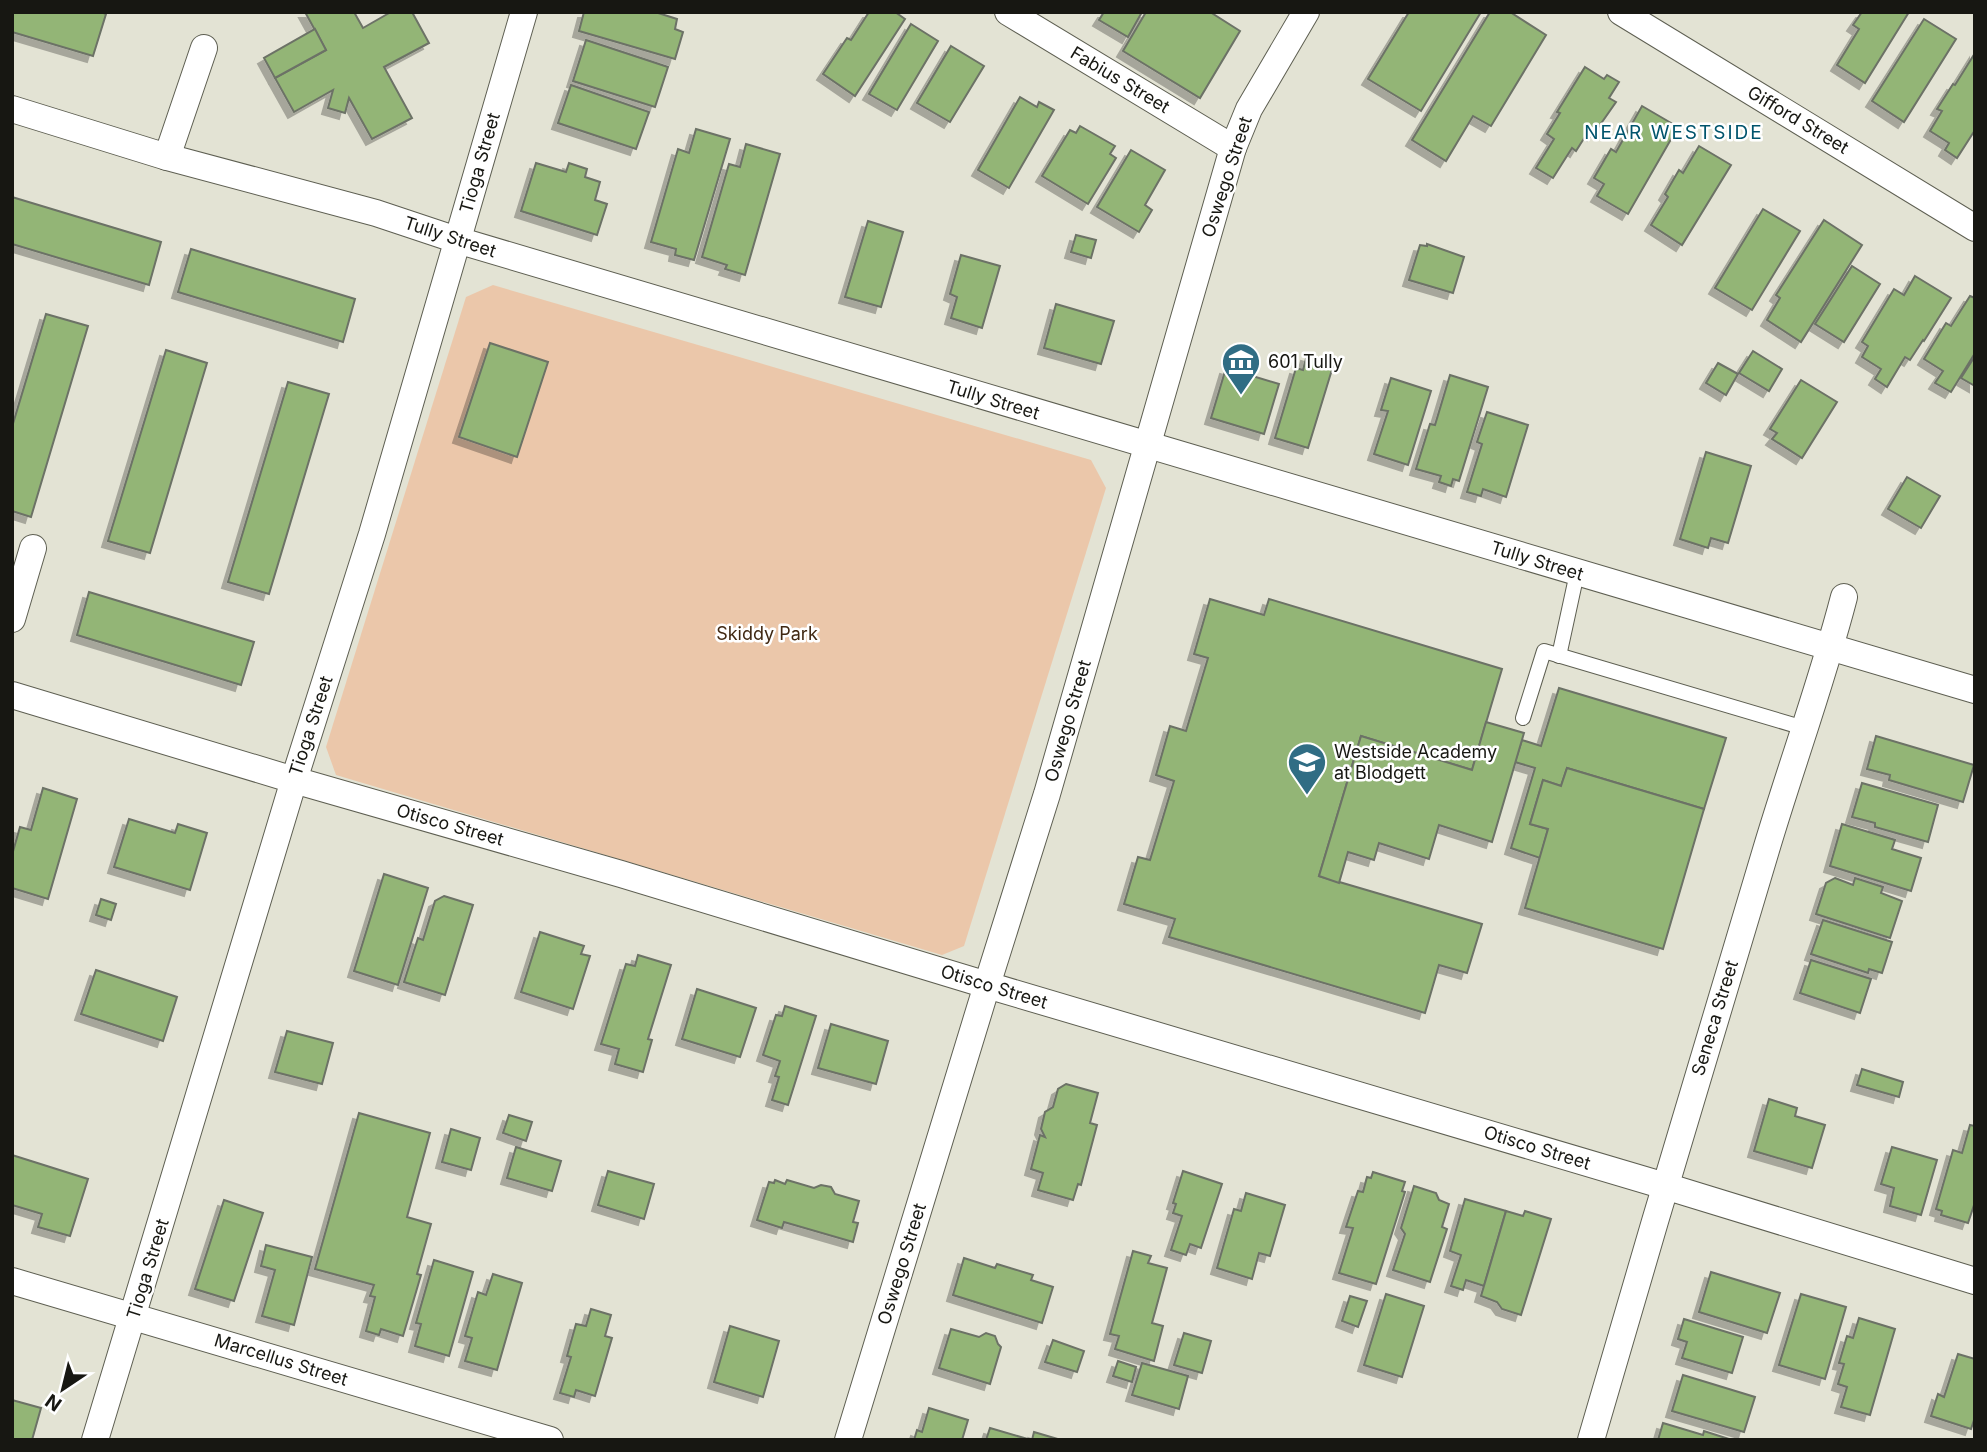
<svg xmlns="http://www.w3.org/2000/svg" width="1987" height="1452" font-family="Inter,sans-serif">
  <defs>
    <filter id="shadow"><feDropShadow dx="-6" dy="6" stdDeviation="0" flood-color="#0004"/></filter>
  </defs>
  <rect width="100%" height="100%" fill="#e3e3d4"/>
  <path fill="#ebc7aa" d="M493,285l598,175 15,28 -142,458 -22,9 -606,-180 -10,-28 140,-450z"/>
  <g fill="#93b576" stroke="#6c7266" stroke-width="2" filter="url(#shadow)">
    <path d="M12,12h89l5,2 -13,42 -81,-24z"/>
    <path d="M305,12h49l9,16 28,-16h21l17,31 -45,24 28,51 -40,21 -23,-41 -4,15 -17,-5 5,-18 -39,22 -19,-34 51,-28z"/>
    <path d="M584,12h71l22,7 -2,10 8,3 -8,27 -96,-28z"/>
    <path d="M869,12h26l10,7 -50,77 -32,-22 24,-36 4,2z"/>
    <path d="M1104,12h38l-14,25 -29,-17z"/>
    <path d="M1146,12h64l30,19 -40,67 -77,-47z"/>
    <path d="M1409,12h72l-60,99 -53,-32z"/>
    <path d="M1490,12h20l36,23 -55,91 -18,-10 -27,45 -34,-21z"/>
    <path d="M1862,12h47l-44,71 -28,-18 22,-36 -6,-4z"/>
    <path d="M1924,19l32,20 -52,83 -32,-21z"/>
    <path d="M911,24l27,17 -41,69 -28,-16z"/>
    <path d="M315,29l11,21 -51,28 -11,-20z"/>
    <path d="M586,40l82,27 -13,40 -82,-26z"/>
    <path d="M951,46l33,20 -34,56 -33,-19z"/>
    <path d="M1975,53v77l-18,28 -12,-8 4,-7 -19,-12 12,-20 -5,-2 16,-25 2,1z"/>
    <path d="M1585,67l19,12 3,-4 12,7 -10,16 7,4 -23,33 -5,-3 -12,19 -4,-3 -19,30 -17,-10 18,-29 -7,-5 13,-21 -3,-1z"/>
    <path d="M571,85l78,27 -13,37 -78,-26z"/>
    <path d="M1020,97l17,10 2,-5 15,8 -45,78 -31,-18z"/>
    <path d="M1642,106l36,21 -50,87 -31,-18 7,-12 -10,-6 17,-29 5,3z"/>
    <path d="M1080,126l35,20 -5,8 6,4 -28,46 -46,-28 28,-46 6,3z"/>
    <path d="M696,129l34,10 -36,121 -19,-5 1,-6 -25,-7 27,-93 11,4z"/>
    <path d="M746,144l34,10 -35,121 -20,-6 2,-4 -25,-8 27,-93 11,3z"/>
    <path d="M1699,146l32,19 -49,80 -31,-20 17,-28 -3,-3 14,-24 4,3z"/>
    <path d="M1131,150l34,20 -20,35 7,5 -13,22 -42,-25z"/>
    <path d="M536,163l30,9 3,-9 18,6 -2,8 15,5 -5,18 12,4 -10,31 -76,-24z"/>
    <path d="M12,197l149,45 -12,43 -137,-41z"/>
    <path d="M1763,209l37,22 -48,79 -37,-22z"/>
    <path d="M1824,220l38,25 -61,97 -34,-22 13,-22 -4,-3z"/>
    <path d="M868,221l35,11 -22,75 -36,-10z"/>
    <path d="M1076,235l20,5 -5,18 -20,-6z"/>
    <path d="M1427,244l37,13 -11,36 -44,-13 11,-35 7,1z"/>
    <path d="M191,249l164,50 -12,43 -165,-50z"/>
    <path d="M961,255l39,11 -18,62 -31,-10 6,-21 -7,-3z"/>
    <path d="M1852,266l28,18 -36,58 -29,-18z"/>
    <path d="M1915,276l36,22 -27,43 -1,-1 -13,20 -5,-3 -18,30 -12,-8 6,-10 -19,-12 6,-11 -6,-4 32,-53 10,6z"/>
    <path d="M1970,296l5,2v55l-24,39 -16,-9 8,-12 -19,-12 22,-36 5,3z"/>
    <path d="M1056,304l58,17 -13,43 -57,-16z"/>
    <path d="M46,314l42,12 -57,191 -19,-6v-84z"/>
    <path d="M490,343l58,19 -31,95 -58,-20z"/>
    <path d="M166,350l41,13 -57,190 -42,-12z"/>
    <path d="M1753,351l29,18 -13,22 -30,-18z"/>
    <path d="M1307,355l27,8 -26,85 -33,-10 21,-70 7,2z"/>
    <path d="M1975,356v30l-14,-8z"/>
    <path d="M1718,363l20,11 -12,21 -20,-12z"/>
    <path d="M1226,368l53,16 -15,50 -53,-16z"/>
    <path d="M1450,375l38,12 -29,94 -6,-2 -2,7 -12,-4 2,-6 -25,-7 14,-45 5,1z"/>
    <path d="M1391,378l40,13 -23,74 -34,-11 14,-43 -7,-1z"/>
    <path d="M1801,380l36,22 -35,56 -30,-19 5,-6 -7,-4z"/>
    <path d="M288,382l41,12 -60,200 -41,-12z"/>
    <path d="M1487,412l41,13 -22,72 -23,-8 -2,7 -14,-4 15,-48 -5,-2z"/>
    <path d="M1706,452l45,14 -23,77 -17,-5 -3,10 -28,-9z"/>
    <path d="M1907,477l33,19 -19,32 -33,-19z"/>
    <path d="M89,592l165,50 -13,43 -164,-50z"/>
    <path d="M1210,599l54,16 5,-16 233,70 -30,101 -111,-34 -42,140 163,48 -15,49 -28,-8 -14,48 -256,-76 6,-18 -51,-15 14,-47 12,3 24,-79 -18,-6 14,-49 16,5 22,-73 -14,-4z"/>
    <path d="M1559,688l167,50 -22,71 -137,-41 -6,18 -18,-6 -13,44 18,5 -8,29 -29,-10 24,-80 -20,-6 7,-22 19,6z"/>
    <path d="M1486,722l38,11 -32,109 -53,-17 -10,34 -50,-16 -5,17 -26,-8 -9,31 -20,-7 42,-140 111,34z"/>
    <path d="M1876,736l98,29 -11,37 -74,-22 1,-5 -23,-6z"/>
    <path d="M1567,768l137,41 -41,140 -138,-41 23,-79 -18,-5 13,-44 18,6z"/>
    <path d="M1862,783l76,22 -10,37 -53,-15v-4l-23,-6z"/>
    <path d="M43,788l34,11 -29,100 -36,-11v-33l8,-28 11,3z"/>
    <path d="M129,819l46,14 3,-9 29,9 -17,57 -76,-23z"/>
    <path d="M1842,824l53,16 -3,9 29,9 -10,33 -81,-25z"/>
    <path d="M384,874l44,14 -30,97 -44,-14z"/>
    <path d="M1835,878l18,7 2,-7 28,9 -2,6 21,8 -12,37 -74,-24 10,-31z"/>
    <path d="M444,896l29,9 -28,90 -41,-13 14,-44 5,2 12,-39z"/>
    <path d="M101,899l15,5 -5,16 -15,-5z"/>
    <path d="M1823,920l69,22 -10,31 -13,-4 -1,4 -57,-19z"/>
    <path d="M540,932l44,14 -3,8 9,2 -17,53 -52,-17z"/>
    <path d="M638,955l33,10 -23,74 4,1 -9,32 -28,-8 4,-15 -18,-5 25,-80 9,2z"/>
    <path d="M1811,960l60,19 -11,34 -60,-20z"/>
    <path d="M96,970l81,27 -14,44 -82,-27z"/>
    <path d="M697,989l59,19 -16,49 -58,-18z"/>
    <path d="M785,1006l31,10 -28,89 -16,-5 7,-23 -4,-1 5,-15 -17,-6 13,-40 6,1z"/>
    <path d="M831,1024l57,17 -12,43 -58,-16z"/>
    <path d="M287,1031l46,12 -11,41 -47,-12z"/>
    <path d="M1862,1069l41,13 -4,15 -42,-12z"/>
    <path d="M1066,1084l32,9 -8,30 7,2 -16,60 -3,-1 -5,16 -35,-10 5,-17 -12,-4 9,-34 5,2 -4,-8 4,-17 8,-5 5,-18z"/>
    <path d="M1769,1099l28,9 -2,8 30,9 -13,43 -58,-17z"/>
    <path d="M359,1113l71,20 -23,84 24,7 -14,50 4,1 -18,61 -22,-7 -2,6 -13,-4 9,-34 -5,-1 4,-11 -59,-16z"/>
    <path d="M509,1115l23,7 -6,19 -23,-8z"/>
    <path d="M1970,1125l5,1v76l-7,21 -27,-8 1,-4 -6,-2 17,-59 9,3z"/>
    <path d="M451,1129l29,9 -9,32 -29,-8z"/>
    <path d="M516,1147l45,14 -9,30 -45,-13z"/>
    <path d="M1892,1147l45,13 -16,55 -31,-9 4,-18 -13,-4z"/>
    <path d="M12,1155l76,24 -18,57 -32,-9 4,-13 -30,-9z"/>
    <path d="M608,1171l46,13 -10,35 -46,-14z"/>
    <path d="M1183,1171l39,13 -21,64 -11,-4 -4,11 -15,-5 11,-34 -9,-3 3,-9 -3,-1z"/>
    <path d="M1373,1172l32,10 -3,9 3,1 -29,92 -37,-11 14,-45 -7,-1 12,-36 5,1 4,-15 4,1z"/>
    <path d="M775,1180l10,4 2,-4 27,8 7,-3 10,2 4,7 24,7 -6,21 5,1 -5,19 -69,-20 -2,6 -25,-8 12,-38 5,1z"/>
    <path d="M1414,1186l22,7 3,7 10,4 -7,23 5,2 -17,53 -37,-12 12,-36 -4,-6z"/>
    <path d="M1246,1193l39,12 -15,51 -11,-3 -7,26 -35,-11 17,-59 7,2z"/>
    <path d="M1465,1199l41,12 -22,75 -18,-6 -3,10 -12,-4 10,-31 -11,-4z"/>
    <path d="M224,1200l39,13 -29,88 -39,-12z"/>
    <path d="M1506,1211l17,5 2,-5 26,8 -30,96 -19,-6 -5,-7 -16,-6z"/>
    <path d="M266,1245l46,12 -18,68 -32,-9 13,-46 -14,-4z"/>
    <path d="M1133,1251l18,5 -3,7 19,5 -15,55 11,3 -9,35 -39,-12 4,-13 -9,-2z"/>
    <path d="M964,1258l31,10 2,-4 36,11 -2,5 22,7 -11,36 -89,-28z"/>
    <path d="M434,1260l39,12 -24,84 -34,-10 6,-22 -5,-1z"/>
    <path d="M1711,1272l69,21 -13,40 -68,-21z"/>
    <path d="M493,1274l29,9 -25,87 -32,-9 7,-23 -7,-2 13,-44 8,3z"/>
    <path d="M1386,1294l38,12 -22,71 -38,-12z"/>
    <path d="M1801,1294l45,13 -21,72 -46,-14z"/>
    <path d="M1350,1296l17,5 -9,26 -16,-6z"/>
    <path d="M591,1309l20,6 -6,21 7,2 -17,58 -19,-6 -2,7 -14,-4 11,-36 -4,-1 9,-32 10,2z"/>
    <path d="M1859,1318l36,11 -25,86 -29,-8 6,-20 -9,-3 6,-20 -5,-1 8,-27 6,2z"/>
    <path d="M1684,1319l59,18 -11,36 -50,-15 5,-16 -9,-3z"/>
    <path d="M730,1326l49,15 -16,56 -49,-15z"/>
    <path d="M951,1329l28,8 7,-4 9,3 3,8 3,3 -11,37 -51,-16z"/>
    <path d="M1184,1333l27,8 -9,32 -28,-8z"/>
    <path d="M1053,1340l31,11 -7,21 -32,-10z"/>
    <path d="M1958,1354l17,5v58l-4,12 -40,-13 7,-22 6,3z"/>
    <path d="M1118,1361l18,6 -4,15 -19,-6z"/>
    <path d="M1142,1363l46,13 -9,33 -47,-14z"/>
    <path d="M1683,1375l72,22 -11,35 -72,-21z"/>
    <path d="M12,1400l29,8 -9,32h-20z"/>
    <path d="M929,1408l39,12 -6,20h-48l3,-10 5,2z"/>
    <path d="M1663,1423l40,12 1,-4 28,9h-74z"/>
    <path d="M990,1428l41,12h-45z"/>
    <path d="M1034,1432l27,8h-29z"/>
  </g>
  <g fill="none" stroke-linecap="round" stroke-linejoin="round">
    <g stroke="#5e5f52" stroke-width="16">
      <g id="service">
        <path d="M1559,656l18,-83"/>
        <path d="M1523,718l21,-67 260,77"/>
      </g>
    </g>
    <g stroke="#5e5f52" stroke-width="28">
      <g id="minor">
        <path d="M1008,12l225,136"/>
        <path d="M1621,12l354,216"/>
        <path d="M12,109l155,48 209,56 81,27 1518,450"/>
        <path d="M167,157l37,-109"/>
        <path d="M12,619l21,-71"/>
        <path d="M12,695l282,85 327,94 366,111 678,201 310,95"/>
        <path d="M12,1281l538,159"/>
        <path d="M95,1440l199,-660 78,-246 152,-522"/>
        <path d="M848,1440l139,-455 60,-191 186,-646 16,-39 57,-97"/>
        <path d="M1591,1440c57,-197 116,-394 175,-590 25,-84 56,-168 78,-253"/>
      </g>
    </g>
    <use href="#service" stroke="#fff" stroke-width="14"/>
    <use href="#minor" stroke="#fff" stroke-width="26"/>
  </g>
  <defs>
    <g id="museum-pin" transform="scale(2.0125)"><path d="M0 17L-7.5 6A9.5 9.5 0 1 1 7.5 6Z" fill="#306d84" stroke="#fff"/><path d="M0-6L6-3V-2H-6V-3ZM-5-1h2V3h-2ZM-1-1h2V3h-2ZM3-1h2V3H3ZM-6 4H6V6H-6Z" fill="#fff"/></g>
    <g id="school-pin" transform="scale(2.0125)"><path d="M0 17L-7.5 6A9.5 9.5 0 1 1 7.5 6Z" fill="#306d84" stroke="#fff"/><path d="M0-5L7-2L0 1L-7-2ZM-4 1L0 2.5L4 1V4Q0 6-4 4Z" fill="#fff"/></g>
  </defs>
  <g fill-rule="evenodd">
    <use href="#museum-pin" x="1241" y="362"/>
    <use href="#school-pin" x="1307" y="762"/>
  </g>
  <g text-anchor="middle" stroke-width="5" stroke-linejoin="round" paint-order="stroke">
    <g font-size="18" fill="#171712" stroke="#fff">
      <text transform="translate(1120 80) rotate(31)" y="6">Fabius Street</text>
      <text transform="translate(1798 120) rotate(31)" y="6">Gifford Street</text>
      <text transform="translate(480 163) rotate(-74)" y="6">Tioga Street</text>
      <text transform="translate(1227 177) rotate(-72)" y="6">Oswego Street</text>
      <text transform="translate(450 237) rotate(18)" y="6">Tully Street</text>
      <text transform="translate(993 400) rotate(17)" y="6">Tully Street</text>
      <text transform="translate(1537 561) rotate(17)" y="6">Tully Street</text>
      <text transform="translate(1068 721) rotate(-74)" y="6">Oswego Street</text>
      <text transform="translate(311 726) rotate(-72)" y="6">Tioga Street</text>
      <text transform="translate(450 825) rotate(16)" y="6">Otisco Street</text>
      <text transform="translate(994 987) rotate(17)" y="6">Otisco Street</text>
      <text transform="translate(1715 1018) rotate(-73)" y="6">Seneca Street</text>
      <text transform="translate(1537 1148) rotate(17)" y="6">Otisco Street</text>
      <text transform="translate(902 1264) rotate(-73)" y="6">Oswego Street</text>
      <text transform="translate(148 1269) rotate(-73)" y="6">Tioga Street</text>
      <text transform="translate(281 1360) rotate(17)" y="6">Marcellus Street</text>
    </g>
    <g font-size="18" fill="#171712" stroke="#fff" text-anchor="start">
      <text x="1268" y="368">601 Tully</text>
      <text x="1334" y="758">Westside Academy<tspan x="1334" dy="21">at Blodgett</tspan></text>
    </g>
    <g font-size="18" fill="#402812" stroke="#fff">
      <text x="767" y="640">Skiddy Park</text>
    </g>
    <g font-size="19" letter-spacing="2" fill="#00546c" stroke="#fff">
      <text x="1674" y="139">NEAR WESTSIDE</text>
    </g>
  </g>
  <rect width="1987" height="1452" fill="none" stroke="#171712" stroke-width="28"/>
  <g transform="translate(63 1389) rotate(215)" stroke="#ffffff" stroke-width="5" paint-order="stroke">
  <path d="M0-5L12 26L0 18L-12 26Z" fill="#171712"/>
  <text y="-10" font-size="19" font-weight="bold" text-anchor="middle" fill="#171712">N</text>
  </g>
</svg>
